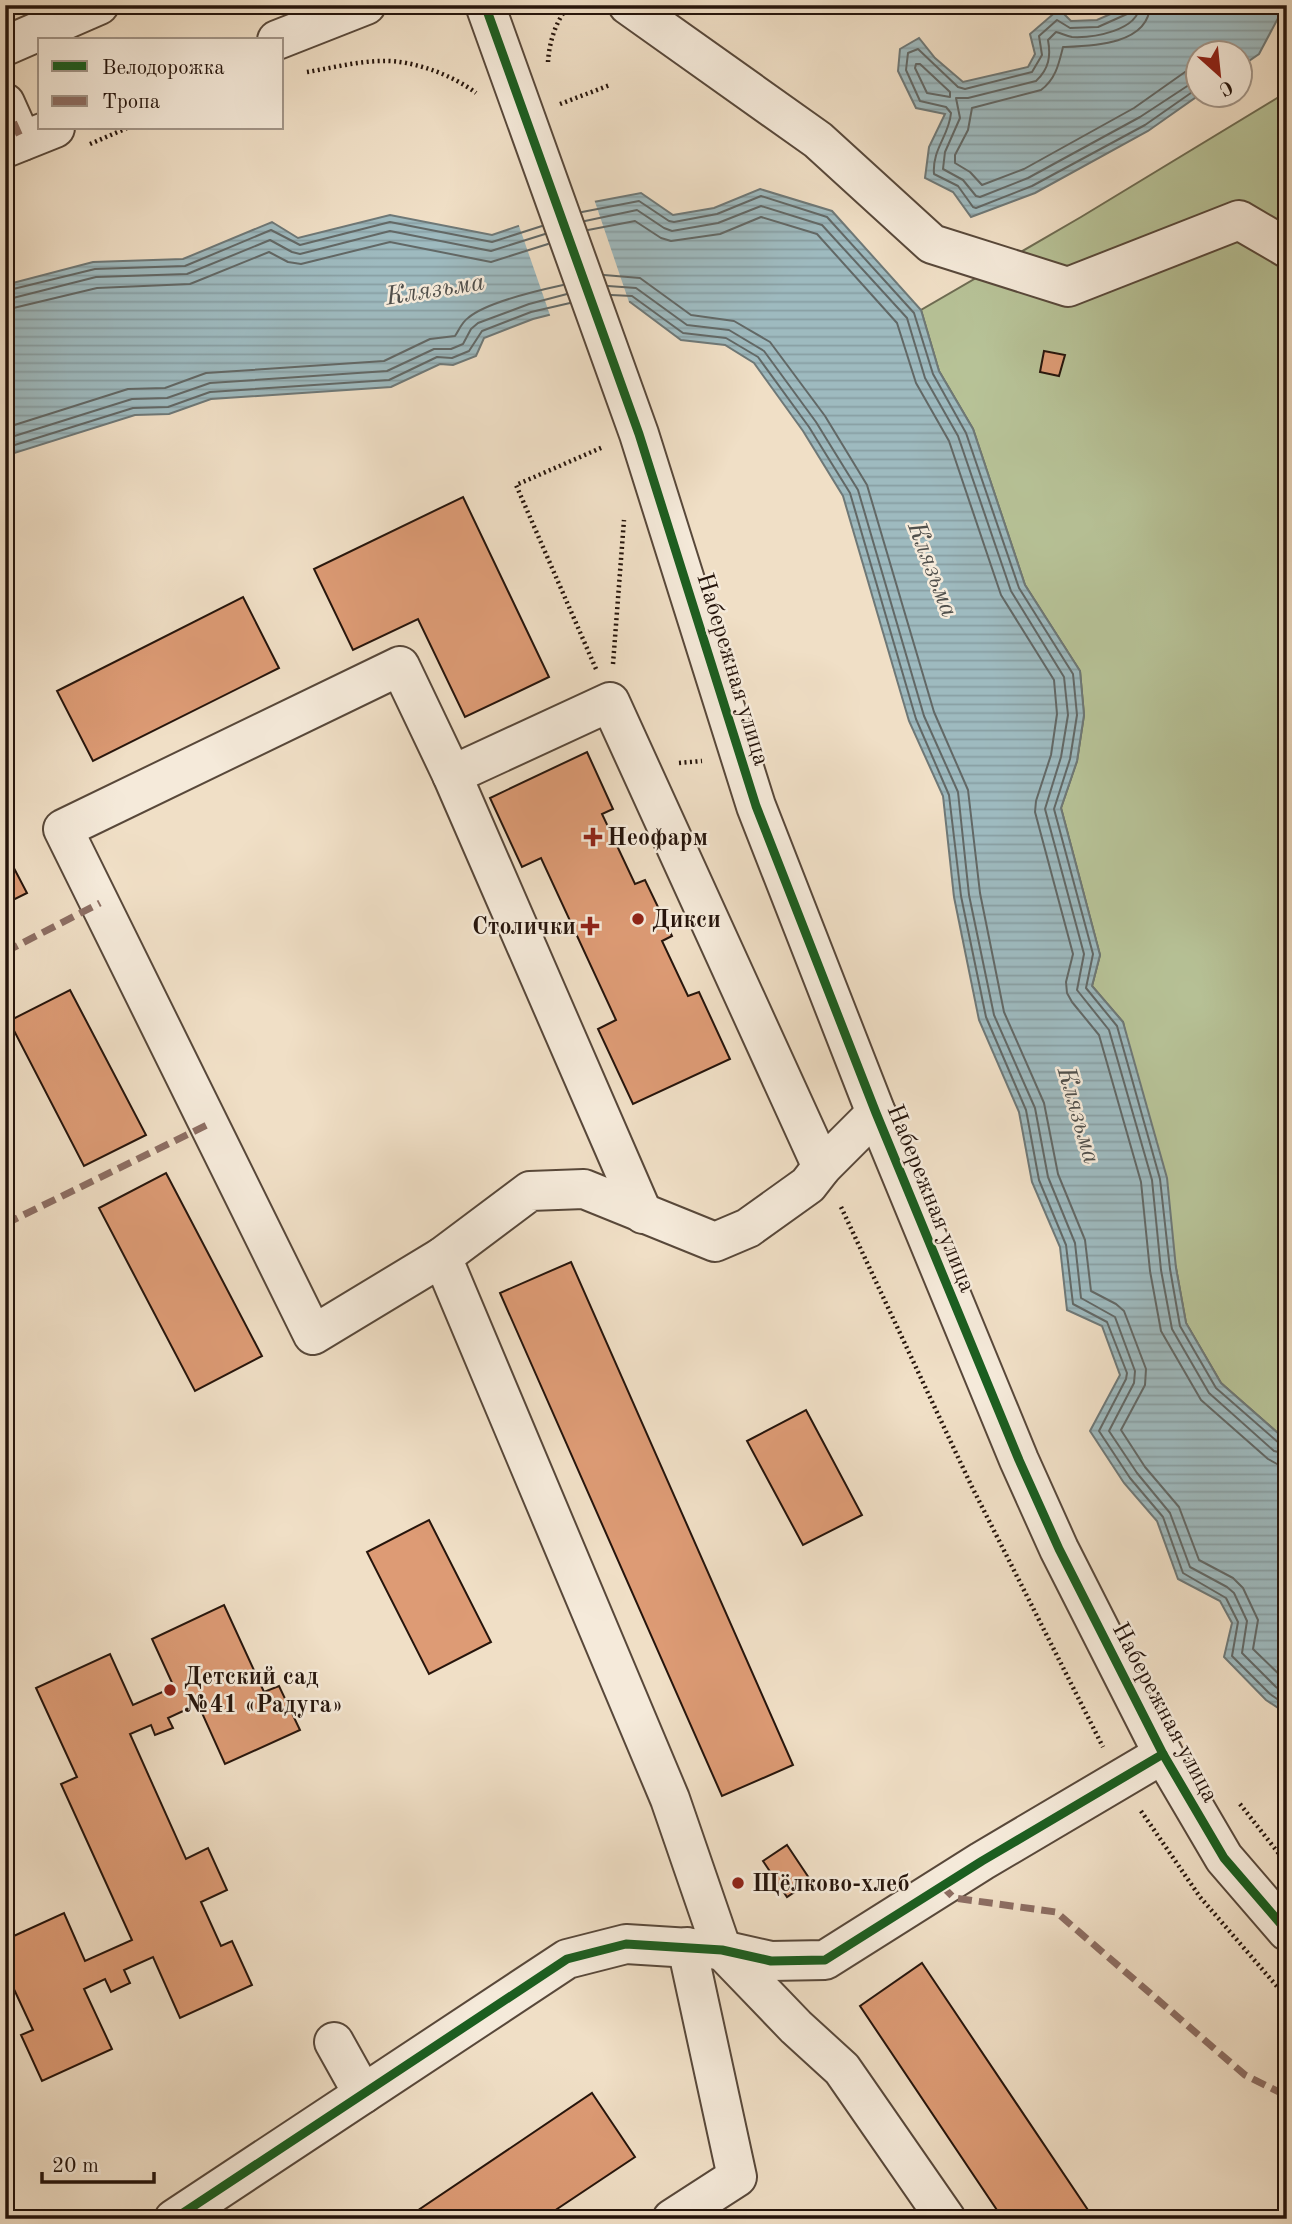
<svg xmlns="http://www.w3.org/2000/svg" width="1292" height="2224" font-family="'Old Standard TT',serif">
  <defs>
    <pattern id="water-rules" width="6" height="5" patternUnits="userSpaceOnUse" patternTransform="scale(1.75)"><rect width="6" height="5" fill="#9ebabf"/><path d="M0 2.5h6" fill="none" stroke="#889fa3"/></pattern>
  </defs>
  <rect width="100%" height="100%" fill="#f0dfc6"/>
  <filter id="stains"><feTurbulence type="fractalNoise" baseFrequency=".00286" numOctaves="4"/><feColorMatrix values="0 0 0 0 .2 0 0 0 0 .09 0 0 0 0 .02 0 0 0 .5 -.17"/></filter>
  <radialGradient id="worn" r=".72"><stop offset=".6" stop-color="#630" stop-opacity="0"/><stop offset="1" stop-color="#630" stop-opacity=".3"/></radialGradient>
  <path fill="#b7c297" stroke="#6e6c52" stroke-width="2" d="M1287,92v1349l-66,-58 -35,-60 -10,-55 -53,-246 -31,-36 8,-31 -39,-147 16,-47 7,-46 -4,-44 -55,-86 -52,-156 -34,-58 -18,-61 160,-93z"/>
  <g fill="url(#water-rules)" stroke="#6e7877" stroke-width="2">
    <path d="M1131,5h154l-26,49 -19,13v-15h-42v42l1,1 -51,36 -113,62 -64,24 -18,-25 -28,-14 4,-31 16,-33 -29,-6 -18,-37 2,-22 19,-11 16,20 28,24 65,-15 7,-13 -5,-20 29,-25 12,12 26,-1z"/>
    <path d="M760,189l72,22 89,99 18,61 34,58 52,156 55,86 4,44 -7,46 -16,47 39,147 -8,31 31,36 44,156 9,90 10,55 35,60 66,58v286l-4,-2 -5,-17 -12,-8 -42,-43 8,-34 -12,-22 -42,-22 -21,-58 -33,-38 -34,-52 30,-56 -18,-49 -35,-16 -7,-63 -28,-65 -13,-70 -40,-92 -25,-123 -11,-101 -34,-75 -66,-225 -40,-65 -49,-68 -29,-18 -44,-5 -51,-38 -26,-1 -71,18 -49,19 -8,18 -23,9 -13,-1 -49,23 -180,12 -42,15 -34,1 -130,41v-171l88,-23 90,-3 89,-37 26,16 92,-23 102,20 91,-31 58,-11 32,22 41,-7z"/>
  </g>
  <path fill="#f0dfc6" d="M594,199l37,109 -27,-3 -53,13 -33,-95z"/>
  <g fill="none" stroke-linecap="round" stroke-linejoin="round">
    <g stroke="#626866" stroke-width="2">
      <path d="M1131,5l-4,9 -29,13 -28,1 -13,-8 -18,16 3,19 -10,17 -67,17 -7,-2 -40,-38 -10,4 -2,17 14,31 26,6 5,6c-2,23 -19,36 -17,61l24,12 15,21 3,1 56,-22 113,-61 53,-37"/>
      <path d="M1140,5c-2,26 -47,33 -68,32 -6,-1 -11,-4 -16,-5l-8,8c3,16 1,29 -12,41l-68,17h-12l4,20 -15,34 -2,17 20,11 13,16 4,1 48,-19 112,-61 58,-38"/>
      <path d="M1150,5c-1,40 -59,41 -87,42 -4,16 -7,32 -22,43l-69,18 -4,22 -13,25v8l15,9 12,13 42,-16 110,-61 51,-36 13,-4"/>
      <path d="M920,64l30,28v5l-23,-4 -12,-25 1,-4z"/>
      <path d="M582,212l57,-11 30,20 5,1 43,-8 44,-18 66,21 87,96 19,61 33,59 53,155 54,86 4,41 -7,44 -16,50 39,145 -7,34 31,38 43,153 10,90 10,57 36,62 64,56 7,2"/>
      <path d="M585,221l52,-11 27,18 8,3 46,-8 43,-17 61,19 85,93 18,60 33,58 53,155 53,86 4,38 -7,42 -16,52 39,145 -7,36 32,40 43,150 9,90 11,59 37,64 65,58 13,3"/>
      <path d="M588,230l47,-9 26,17 10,3 49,-7 41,-17 56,17 80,89 19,60 33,58 52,154 53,85 3,34 -6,41 -15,46 -1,11 38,142 -7,28 1,11 5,9 27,33 42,147 9,89 11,60 40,69 67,59 9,5 10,1"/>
      <path d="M604,275l36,3 51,37 43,6 36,21 55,74 42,69 67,227 34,78 12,103 24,119 40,91 14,71 27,66 6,51 25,13 8,7 22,58 -1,16 -24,45 24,37 34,40 20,53 34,18 10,10 15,32 -5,29 34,33"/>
      <path d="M608,286l28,2 51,37 42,5 35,21 52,71 42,68 66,226 34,76 11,103 25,120 41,93 13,69 27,66 6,55 34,19 20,54 -1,12 -25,48 28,42 33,40 20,54 37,20 7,6 13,28 -5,32 34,34 11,8"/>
      <path d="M5,291l90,-22 90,-3 86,-36 29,15 90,-23 102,20 50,-16"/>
      <path d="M611,295l21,1 51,37 43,5 32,19 51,70 41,66 66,226 33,76 12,101 25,121 40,93 13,70 27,65 7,59 34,18 20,51 -1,6 -27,52 31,47 33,39 20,56 43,25 12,24 -6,34 38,38 13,9 4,10"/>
      <path d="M5,300l91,-23 91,-3 83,-34 22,12 8,2 90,-23 101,20 54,-17"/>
      <path d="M5,310l92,-22 93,-4 79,-32 19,10 13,2 89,-22 101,20 57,-18"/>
      <path d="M5,428l123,-39 37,-1 41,-15 178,-12 46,-22 25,-3c4,-6 7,-14 13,-18 17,-15 72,-28 95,-33"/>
      <path d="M5,439l127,-40 35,-1 43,-15 177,-12 47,-22h17l12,-5 8,-15 7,-6 51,-19 38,-10"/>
      <path d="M5,448l128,-40 35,-1 42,-15 179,-12 48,-23 15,1 17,-7 13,-20 49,-19 39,-9"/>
    </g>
  </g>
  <g fill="#dd9b75" stroke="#26150c" stroke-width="2">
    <path d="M1044,351l21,4 -6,21 -19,-4z"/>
    <path d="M463,497l86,180 -84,40 -47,-98 -65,31 -39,-81z"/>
    <path d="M243,597l36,71 -186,93 -36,-70z"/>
    <path d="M587,752l26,57 -11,5 33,70 10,-4 27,56 -10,5 26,55 11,-4 31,67 -97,45 -35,-75 18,-9 -75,-162 -19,9 -32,-69z"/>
    <path d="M5,851l22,42 -22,11z"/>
    <path d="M70,990l76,145 -62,31 -75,-145z"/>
    <path d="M166,1173l96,183 -67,35 -96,-183z"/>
    <path d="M571,1262l222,503 -71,31 -222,-503z"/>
    <path d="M806,1410l56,105 -59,30 -56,-104z"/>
    <path d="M429,1520l62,122 -62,32 -62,-122z"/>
    <path d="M224,1605l40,87 15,-6 21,44 -75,34 -27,-60 -30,14 5,10 -18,7 -4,-10 -21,9 56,125 22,-11 19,42 -26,12 20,44 11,-5 20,44 -72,33 -27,-61 -29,13 6,13 -19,9 -6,-13 -21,10 28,60 -70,32 -21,-46 12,-5 -28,-60v-30l59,-27 21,48 47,-21 -71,-156 16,-7 -41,-89 74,-34 23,51 41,-18 -22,-48z"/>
    <path d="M787,1845l24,36 -24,16 -24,-36z"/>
    <path d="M922,1963l172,256h-91l-143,-213z"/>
    <path d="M592,2093l43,64 -93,62h-137z"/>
  </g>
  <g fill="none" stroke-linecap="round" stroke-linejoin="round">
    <g stroke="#58483a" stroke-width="42">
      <g id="minor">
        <path d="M485,5l154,429 117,372 120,307 143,347 40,89 104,205 61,104 63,73"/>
        <path d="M628,5l190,135 114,104 136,43 171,-67 48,28"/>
        <path d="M277,40l89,-35"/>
        <path d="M5,46l94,-41"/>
        <path d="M5,103l17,38"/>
        <path d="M5,148l50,-20"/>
        <path d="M452,775l191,439"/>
        <path d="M876,1113l-54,54 -14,18 -60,43 -33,14 -131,-53 -54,2 -88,66 228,542 52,151 74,77 46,42 104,150"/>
        <path d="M442,1257l-129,78 -250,-506 337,-163 52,109 158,-73 212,465"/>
        <path d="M334,2042l29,52"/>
        <path d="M174,2219l393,-260 59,-15 96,6 49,11 54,-1 157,-99 181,-107"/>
        <path d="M672,2219l65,-42 -50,-230"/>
      </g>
    </g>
    <g stroke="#26150c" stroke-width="4.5" stroke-dasharray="2 3.5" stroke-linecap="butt">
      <path d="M548,62c1,-19 8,-43 22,-57"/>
      <path d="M307,72c25,-4 51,-11 76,-11 29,-1 70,14 93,32"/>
      <path d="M560,104l50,-19"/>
      <path d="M90,144l37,-16"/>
      <path d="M613,664l11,-144"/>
      <path d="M596,669l-80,-184 87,-38"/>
      <path d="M679,763l23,-2"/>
      <path d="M841,1207l130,278 132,262"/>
      <path d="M1240,1804l47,60"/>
      <path d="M1141,1811l59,86 87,101"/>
    </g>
    <use href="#minor" stroke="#f5eada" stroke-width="38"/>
    <g stroke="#8d6e63" stroke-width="7" stroke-dasharray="14 7" stroke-linecap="butt">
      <path d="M5,103l17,38"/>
      <path d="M5,952l95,-49"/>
      <path d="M5,1224l204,-100"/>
      <path d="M942,1886l12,12 102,14 189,163 42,21"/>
    </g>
    <g stroke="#f5eada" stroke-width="13">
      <g id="cycleway">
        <path d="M485,5l154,429 117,372 120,307 143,347 40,89 104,205 61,104 63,73"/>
        <path d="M174,2219l393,-260 59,-15 96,6 49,11 54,-1 157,-99 181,-107"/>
      </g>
    </g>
    <use href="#cycleway" stroke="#1b5e20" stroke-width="9"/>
  </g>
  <g fill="#8f2418" stroke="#f5eada" stroke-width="2.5">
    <path d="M589.5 826.5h7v7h7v7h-7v7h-7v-7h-7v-7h7z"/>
    <circle cx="638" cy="919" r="7"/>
    <path d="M586.5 915.5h7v7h7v7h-7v7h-7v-7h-7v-7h7z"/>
    <circle cx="170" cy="1690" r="7"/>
    <circle cx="738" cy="1883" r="7"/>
  </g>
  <g text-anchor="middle" stroke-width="5" stroke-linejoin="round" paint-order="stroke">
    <g font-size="24" fill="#26150c" stroke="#f5eada">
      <text transform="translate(734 669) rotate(73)" y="8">Набережная улица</text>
      <text transform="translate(932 1198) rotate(68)" y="8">Набережная улица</text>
      <text transform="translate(1166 1712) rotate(62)" y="8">Набережная улица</text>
    </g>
    <g font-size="24" font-weight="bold" fill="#26150c" stroke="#f5eada" text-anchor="start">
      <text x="607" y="845">Неофарм</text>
      <text x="652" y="927">Дикси</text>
      <text x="576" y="934" text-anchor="end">Столички</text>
      <text x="184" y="1684">Детский сад<tspan x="184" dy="28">№41 «Радуга»</tspan></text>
      <text x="752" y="1891">Щёлково-хлеб</text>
    </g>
    <g font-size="26" font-style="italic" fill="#504f4b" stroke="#f5eada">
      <text transform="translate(435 288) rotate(-9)" y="9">Клязьма</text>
      <text transform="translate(934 569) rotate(69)" y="9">Клязьма</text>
      <text transform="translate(1080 1115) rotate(74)" y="9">Клязьма</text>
    </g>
  </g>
  <rect width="1292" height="2224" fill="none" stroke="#f0dfc6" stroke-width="28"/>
  <rect x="7" y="7" width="1278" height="2210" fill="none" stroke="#26150c" stroke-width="3.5"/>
  <rect x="14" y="14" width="1264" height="2196" fill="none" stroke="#26150c" stroke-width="2"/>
  <rect x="38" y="38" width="245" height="91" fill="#f5eada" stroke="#a29588" stroke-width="2"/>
  <rect x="52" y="61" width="35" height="10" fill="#1b5e20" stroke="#a29588" stroke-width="2"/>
  <text x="102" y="74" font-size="21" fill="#26150c">Велодорожка</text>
  <rect x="52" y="96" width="35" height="10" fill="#8d6e63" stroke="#a29588" stroke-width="2"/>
  <text x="102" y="108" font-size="21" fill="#26150c">Тропа</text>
  <g transform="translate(1219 74) rotate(153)"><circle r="33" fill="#f5eada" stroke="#a29588" stroke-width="2"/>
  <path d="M0-5L12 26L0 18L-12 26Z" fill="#8f2418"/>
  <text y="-10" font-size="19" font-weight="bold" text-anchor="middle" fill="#26150c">С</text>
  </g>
  <path d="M42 2172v10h112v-10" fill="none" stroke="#26150c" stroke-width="3.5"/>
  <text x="52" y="2172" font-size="21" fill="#26150c" stroke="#f5eada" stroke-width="5" paint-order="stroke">20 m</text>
  <rect width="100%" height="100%" filter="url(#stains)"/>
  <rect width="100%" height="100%" fill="url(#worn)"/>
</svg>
